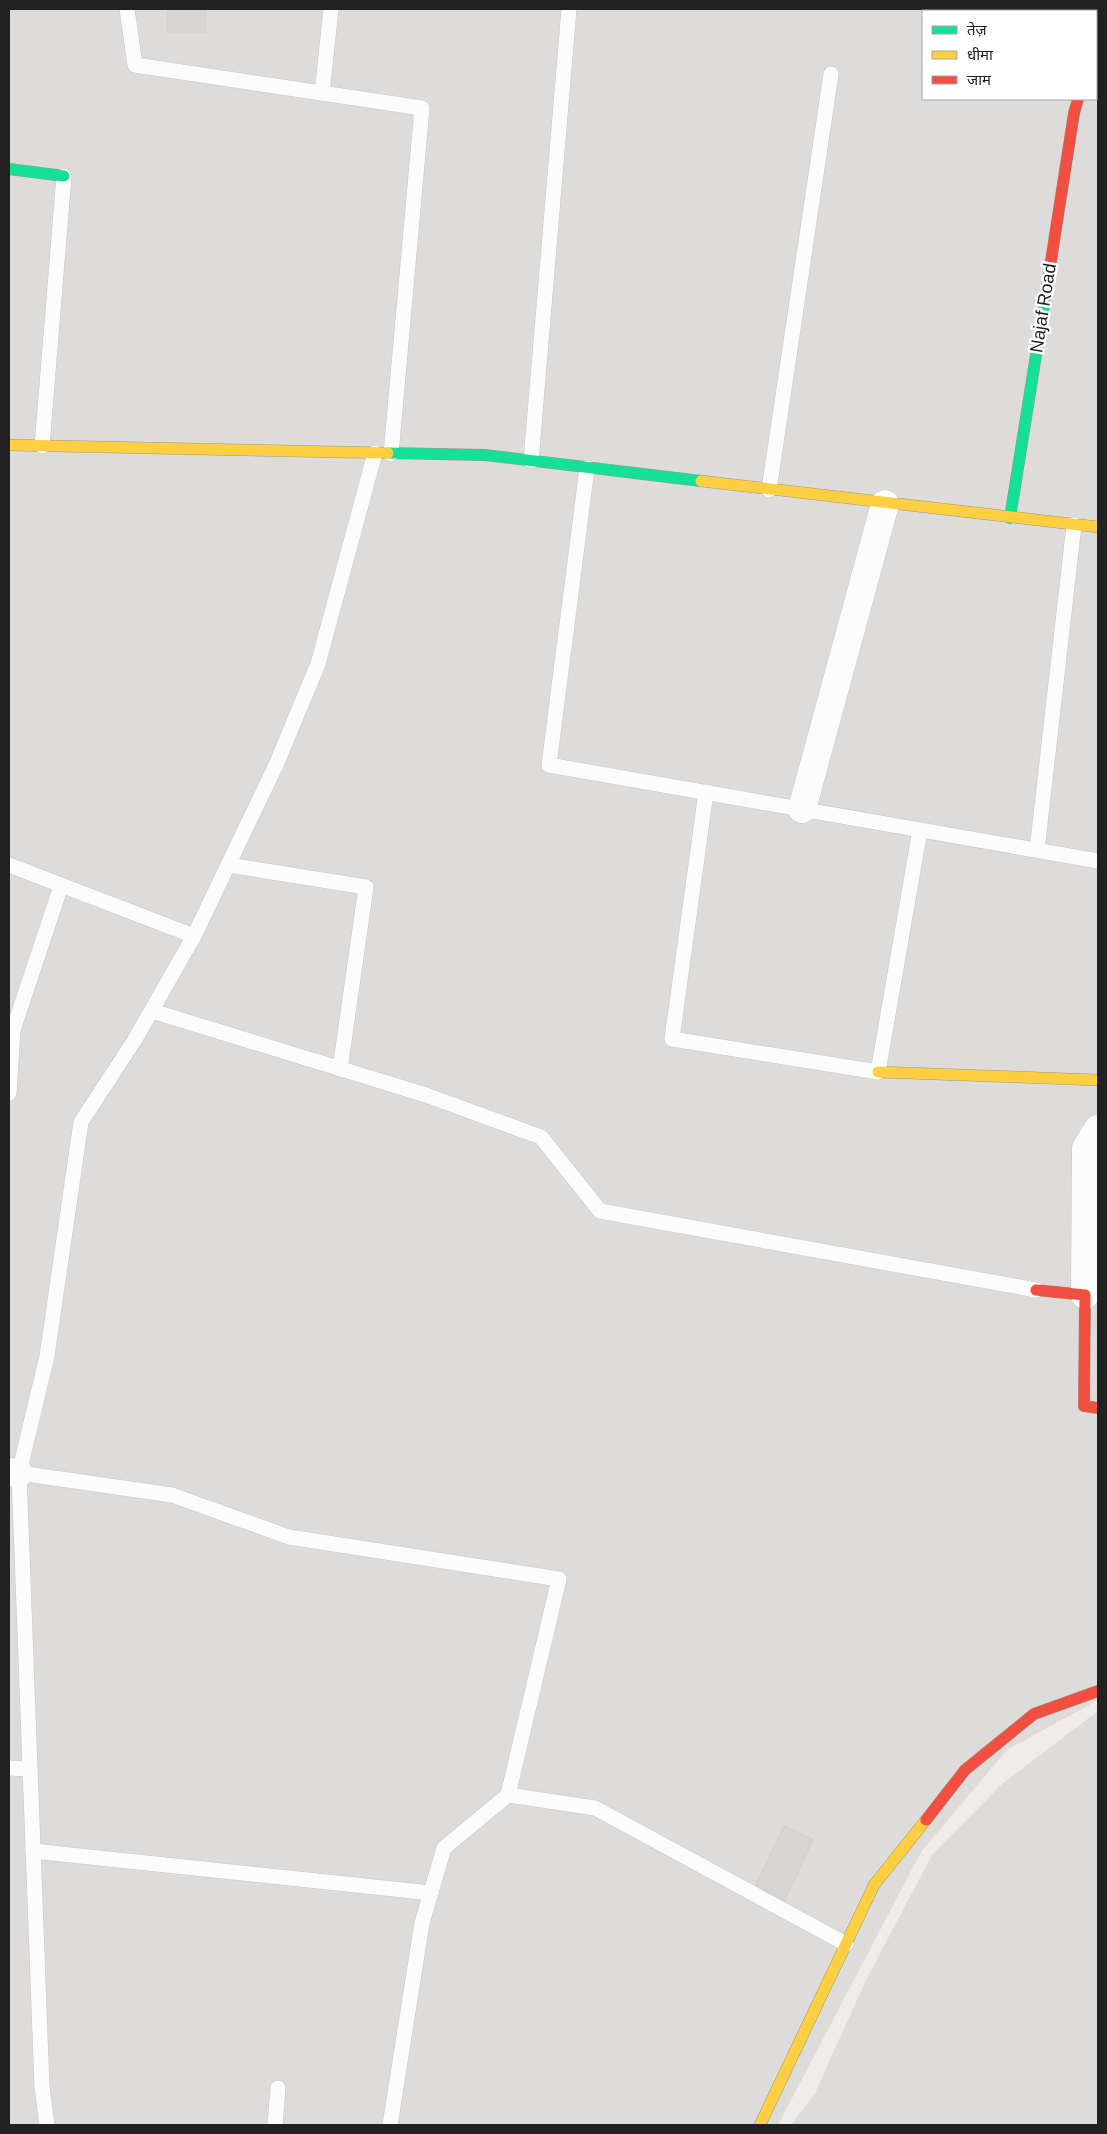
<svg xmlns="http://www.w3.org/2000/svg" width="1107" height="2134" font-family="Helvetica,'Noto Sans Devanagari',sans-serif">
  <rect width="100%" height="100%" fill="#efece9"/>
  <g fill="#dedcdb" fill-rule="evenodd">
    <path d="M9,9h1089v1691l-91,50 -86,102 -143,273h-769zM923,11h173v88h-173z"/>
    <path d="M1098,1711v414h-307l24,-32 51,-113 66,-125 70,-71z"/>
  </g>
  <g fill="#d7d4d2" stroke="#d2ceca">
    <rect x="167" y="9" width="39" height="23"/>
    <path d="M784,1826l29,13 -28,62 -30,-14z"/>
  </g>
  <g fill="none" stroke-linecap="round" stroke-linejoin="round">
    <g stroke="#c8c7c5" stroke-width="16">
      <g id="lane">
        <path d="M127,9l8,56 287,43 -31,346"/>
        <path d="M322,93l9,-84"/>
        <path d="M42,446l22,-270"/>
        <path d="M531,461l38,-452"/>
        <path d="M587,468l-38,297 549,96"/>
        <path d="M769,490l62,-416"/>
        <path d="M706,792l-34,247 206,33 42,-242"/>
        <path d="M1037,850l37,-325"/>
        <path d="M9,865l185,71"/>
        <path d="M228,865l138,22 -26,182"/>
        <path d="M152,1011l274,84 115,42 59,74 436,79"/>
        <path d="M9,1093l4,-63 48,-144"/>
        <path d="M19,1473l153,22 117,42 270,42 -51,216"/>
        <path d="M9,1768l21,1"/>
        <path d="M33,1851l398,42"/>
        <path d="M47,2125l-5,-38 -23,-614 28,-117 34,-234 53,-81 60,-105 82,-171 42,-101 57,-211"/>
        <path d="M275,2125l3,-37"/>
        <path d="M390,2125l32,-202 22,-75 64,-53 87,13 251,136"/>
      </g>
    </g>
    <g stroke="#c8c7c5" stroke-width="29">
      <g id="street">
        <path d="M1096,47l2,-7"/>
        <path d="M802,809l83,-305"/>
        <path d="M1085,1295l1,-147 12,-19"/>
        <path d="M9,1472l10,1"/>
      </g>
    </g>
    <g stroke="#9a9a7f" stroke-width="12">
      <g id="fast">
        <path d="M9,169l55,7"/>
        <path d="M388,453l97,2 216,26"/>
        <path d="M1010,518l38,-238"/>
      </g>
    </g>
    <g stroke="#9a9a7f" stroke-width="12">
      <g id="slow">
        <path d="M9,445l379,8"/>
        <path d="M701,481l397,46"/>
        <path d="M878,1072l220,8"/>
        <path d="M760,2125l114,-240 52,-65"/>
      </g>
    </g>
    <g stroke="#9a9a7f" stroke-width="12">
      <g id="jam">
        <path d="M1048,280l26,-167 4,-14"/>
        <path d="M1036,1290l49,5 -1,111 14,2"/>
        <path d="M926,1820l39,-50 69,-56 64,-23"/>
      </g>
    </g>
    <use href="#lane" stroke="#fdfcfc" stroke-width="15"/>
    <use href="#street" stroke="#fdfcfc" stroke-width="28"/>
    <use href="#fast" stroke="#16e098" stroke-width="11"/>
    <use href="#slow" stroke="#ffcf43" stroke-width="11"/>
    <use href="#jam" stroke="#f24e42" stroke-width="11"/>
  </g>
  <g text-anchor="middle" stroke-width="5" stroke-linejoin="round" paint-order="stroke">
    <g font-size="18" fill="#212121" stroke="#fff">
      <text transform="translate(1043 308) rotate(-81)" y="6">Najaf Road</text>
    </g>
  </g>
  <rect width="1107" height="2134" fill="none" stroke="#212121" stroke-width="20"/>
  <rect x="922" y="10" width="175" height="90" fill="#ffffff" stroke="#a6a6a6"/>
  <rect x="932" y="26" width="25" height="8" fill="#16e098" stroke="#a6a6a6"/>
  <text x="967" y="35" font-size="15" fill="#212121">तेज़</text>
  <rect x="932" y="51" width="25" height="8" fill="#ffcf43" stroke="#a6a6a6"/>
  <text x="967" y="60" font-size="15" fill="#212121">धीमा</text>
  <rect x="932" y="76" width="25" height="8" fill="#f24e42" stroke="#a6a6a6"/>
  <text x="967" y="85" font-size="15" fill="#212121">जाम</text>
</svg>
